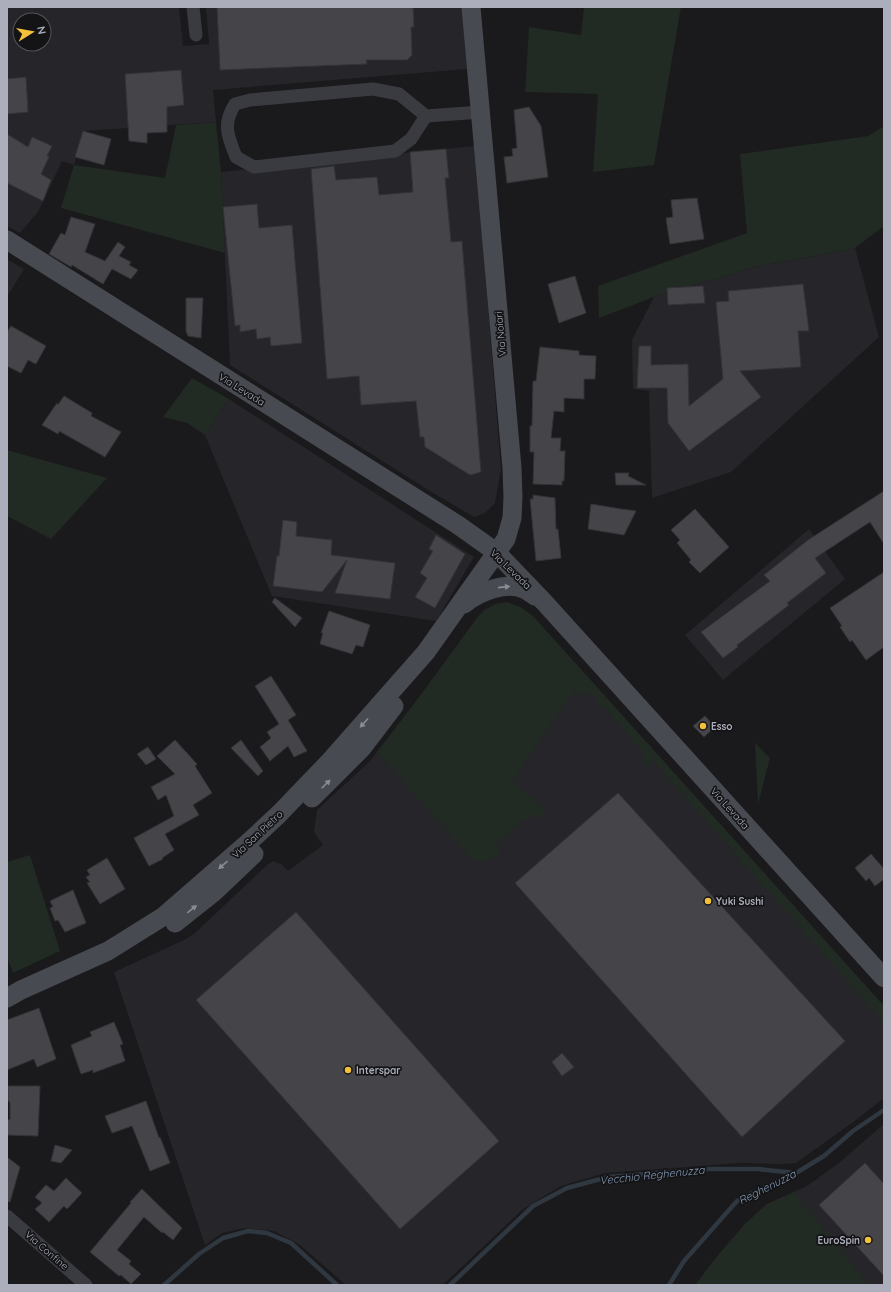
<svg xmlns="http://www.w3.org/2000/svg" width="891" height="1292" font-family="Quicksand,sans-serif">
  <rect width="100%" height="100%" fill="#1a191c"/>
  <g fill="#262529" fill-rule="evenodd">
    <path d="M7,7h172l4,39 26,-2 -3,-37h256l5,62 -254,21 3,32 -133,9 -9,34 -12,-4 -24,51 -18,21 -13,-7zM20,20h24v24h-24z"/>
    <path d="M475,146l26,323 -6,34 -10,10 -11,4 -44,-26 -200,-126 -9,-193z"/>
    <path d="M855,248l24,89 -148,135 -79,26 -3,-107 -16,-2 -1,-49 22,-43 102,-30z"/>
    <path d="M7,259l17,10 -17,28z"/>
    <path d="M229,399l245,158 -38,64 -164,-25 -67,-161z"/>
    <path d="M809,529l36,50 -122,101 -38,-45z"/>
    <path d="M507,602l13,5 13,9 351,390v92l-28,22 -60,43 -14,1 -41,-1 -136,10 -44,13 -38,23 -77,73 -5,3h-95l-46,-40 -26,-14 -30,-3 -22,5 -17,12 -91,-273 70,-32 11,-7 72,-68 6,-4 8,3 7,7 35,-26 -9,-13 3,-22 53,-49 50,-65 57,-78 7,-8 11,-6z"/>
    <path d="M884,1124v161h-189l24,-31 26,-30 22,-20 40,-18 33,-24z"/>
  </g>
  <g fill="#212a23">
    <path d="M584,7h97l-27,158 -61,7 5,-78 -73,-2 4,-65 52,8z"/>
    <path d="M216,122l5,50 4,81 -164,-45 13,-43 91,13 11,-53z"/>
    <path d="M884,126v100l-29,22 -99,19 -102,30 -55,21 -1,-32 149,-53 -7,-79 128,-18z"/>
    <path d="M192,378l37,21 -24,36 -18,-12 -24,-6z"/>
    <path d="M7,450l100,28 -56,61 -44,-23z"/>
    <path d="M507,602l13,5 13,9 351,390v17l-232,-263 -8,9 -3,-19 -36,-42 -8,-5v-5l-4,-4 -5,-1 -4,2 -9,-5 -63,91 31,27v6l-3,6 -7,-7 -37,32 6,7c-12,10 -16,12 -31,7l-94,-107 43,-56 57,-78c9,-9 17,-13 30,-16z"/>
    <path d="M755,743l15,15 -12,46z"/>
    <path d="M30,855l30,96 -47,22 -6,-16v-95z"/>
    <path d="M794,1192l75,93h-174l24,-31 26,-30 22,-20z"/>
  </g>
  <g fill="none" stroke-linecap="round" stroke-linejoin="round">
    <g stroke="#2f3740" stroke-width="4.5">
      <path d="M164,1285l35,-31 24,-16 25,-7 19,2 24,10 46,42"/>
      <path d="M450,1285l83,-79 34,-18 41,-11 100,-8h50l38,4"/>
      <path d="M669,1285l15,-24 53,-60 48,-24 11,-4 28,-17 29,-25 31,-21"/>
    </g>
  </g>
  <g fill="#444449" stroke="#343338">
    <path d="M217,7h196l1,20h-3l1,28 -5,5h-41l1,4 -147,6z"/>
    <path d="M181,70l3,35 -17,2v25l-20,1v10l-18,-2 -4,-67z"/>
    <path d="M26,77l2,35 -21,2v-35z"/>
    <path d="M529,107l12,19 7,51 -41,6 -3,-26 9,-1 -1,-7 5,-1 -3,-38z"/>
    <path d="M83,131l28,8 -7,26 -29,-8z"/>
    <path d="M7,134l21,13 4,-10 20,9 -5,10 2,1 -8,17 10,6 -8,21 -36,-18z"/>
    <path d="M446,149l3,29h-4l6,64 11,-1 19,231 -11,3 -45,-28 -1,-10h-4l-4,-36 -55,4 -2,-29 -32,3 -16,-210 23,-3 2,14 41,-3 2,18 34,-3 -3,-40z"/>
    <path d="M697,198l7,41 -34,5 -4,-26 7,-1 -2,-17z"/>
    <path d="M257,204l2,24 33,-3 10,118 -31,3 -1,-9 -13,2 -1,-10 -16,3v-7l-5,1 -12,-119z"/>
    <path d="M71,217l24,7 -10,28 20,9 13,-19 7,5 -6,9 12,6 -2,3 9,5 -7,9 -19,-10 -9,15 -31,-19 -1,2 -22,-13 12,-21 4,2z"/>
    <path d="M575,276l11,37 -27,10 -11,-39z"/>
    <path d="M803,284l6,47h-11l3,36 -61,4 21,26 -72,54 -21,-28 -1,-35h-30l2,-42h12v19l37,-1 1,42 34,-27 -7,-77 13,-1 -1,-10z"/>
    <path d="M703,286l2,17 -37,2 -1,-17z"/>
    <path d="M186,298h17l-2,40 -13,-2 -2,-5z"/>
    <path d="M11,326l35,20 -10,18 -8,-4 -7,13 -14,-7v-34z"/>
    <path d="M540,347l39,4v4l17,1 -1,23h-11v20l-20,-1v14l-10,-1 -3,27h10l-1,13h5l-1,30h-2v4l-29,-1 1,-32h-4v-26h2l1,-45h3z"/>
    <path d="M64,396l28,17 -1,3 30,16 -16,25 -46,-26 -1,3 -16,-9 15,-22 1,2z"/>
    <path d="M615,473h14l-1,3 18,9h-30z"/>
    <path d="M884,491v53l-14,-22 -55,36 11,15 -39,30 2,2 -52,40 1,2 -15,11 -22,-26 69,-51 -6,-6 44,-35z"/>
    <path d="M533,495l22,3 1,31h2l3,29 -25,3 -6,-62h3z"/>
    <path d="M591,504l30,5 15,2 -12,24 -36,-6z"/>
    <path d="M695,509l34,38 -29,26 -11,-11 2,-2 -14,-17 3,-3 -9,-10z"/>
    <path d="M283,520l14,2 -1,14 36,4 -1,15 64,8 -5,36 -55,-6 12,-33 -25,32 -49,-6 4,-30h2z"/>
    <path d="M436,535l29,19 -30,54 -20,-11 12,-19 -7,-5 13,-22 -4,-2z"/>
    <path d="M884,572v75l-18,13 -14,-20 -2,2 -10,-15 2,-1 -12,-18z"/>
    <path d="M275,598l27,20 -7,9 -23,-25z"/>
    <path d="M329,611l41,14 -7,22 -7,-2 -4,9 -32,-10 3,-11h-2z"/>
    <path d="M271,676l25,39 -8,5 19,31 -13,6 -6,-11 -18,15 -10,-14 11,-9 -4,-6 12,-8 -24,-38z"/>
    <path d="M705,716l10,11 -11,10 -11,-11z"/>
    <path d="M175,740l22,24 -2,2 17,27 -19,12 6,10 -34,19 9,16 -12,8 1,1 -14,7 -15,-28 40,-22 -8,-21 -8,5 -7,-13 24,-13 -18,-18z"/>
    <path d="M241,740l22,31 -5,5 -27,-28z"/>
    <path d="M148,747l8,12 -10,6 -9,-11z"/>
    <path d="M618,793l227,248 -103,96 -227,-254z"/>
    <path d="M871,854l13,15v10l-9,7 -6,-8 -3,3 -11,-13z"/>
    <path d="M107,858l18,31 -25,15 -13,-21 3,-1 -4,-5 4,-2 -3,-5z"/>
    <path d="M73,890l13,33 -21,9 -7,-12 -3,1 -5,-13 3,-1 -3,-6z"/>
    <path d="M296,912l203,229 -99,88 -204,-229z"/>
    <path d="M39,1008l17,51 -19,8 -3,-8 -27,11v-50z"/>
    <path d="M114,1022l9,22 -3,1 5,16 -32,12v-3l-12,4 -10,-29 21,-9 -2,-4z"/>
    <path d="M562,1053l12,14 -12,9 -10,-14z"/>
    <path d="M8,1086h32l-2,50 -31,-1v-14l3,-2v-16l-2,-3z"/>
    <path d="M146,1101l13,37 1,-1 10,26 -20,8 -18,-45 -20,7 -7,-17z"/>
    <path d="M55,1145l17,5 -11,13 -10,-2z"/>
    <path d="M7,1157l13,10 -10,35 -3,-1z"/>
    <path d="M865,1163l19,21v92l-65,-71z"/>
    <path d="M66,1178l16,15 -15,16 -3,-3 -15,16 -14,-13 7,-6 -7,-6 11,-12 8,6z"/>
    <path d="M142,1189l40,39 -9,12 -10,-8 -1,1 -18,-16 -27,33 14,11 -2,3 12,10 -10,10 -10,-9 -2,1 -29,-24 41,-49 -1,-1z"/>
  </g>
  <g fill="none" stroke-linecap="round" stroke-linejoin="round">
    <g stroke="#3a3b41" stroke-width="13">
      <path d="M193,7l3,28"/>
      <path d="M373,89l26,5 27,22 -15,23 -16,12 -141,16 -18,-10c-8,-21 -14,-32 -1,-53l15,-4z"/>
      <path d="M426,116l55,-4"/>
      <path d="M7,1216l79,69"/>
    </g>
    <g stroke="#484a51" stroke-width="19">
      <path d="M7,240l451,285 38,27 48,50 340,376"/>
      <path d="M464,604c15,-12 42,-23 60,-15 4,2 8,5 11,7"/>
      <path d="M312,798l50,-50 32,-42"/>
      <path d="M175,923l39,-31 40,-38"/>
      <path d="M7,998l14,-8 87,-39 56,-35 85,-74 30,-28 51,-53 96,-109 80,-113 6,-21 1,-21 -1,-29 -41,-461"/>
    </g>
  </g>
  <defs><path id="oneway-solid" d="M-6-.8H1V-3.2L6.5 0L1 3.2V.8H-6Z"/></defs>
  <g fill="#898c96">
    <use href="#oneway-solid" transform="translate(504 587) rotate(-6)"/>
    <use href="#oneway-solid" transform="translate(364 723) rotate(132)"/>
    <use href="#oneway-solid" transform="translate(326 784) rotate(-45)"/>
    <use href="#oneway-solid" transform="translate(223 865) rotate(139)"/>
    <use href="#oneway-solid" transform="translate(192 909) rotate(-39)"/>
  </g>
  <g fill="#f1c13c" stroke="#141417" stroke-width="1.5">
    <circle cx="703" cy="726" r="4"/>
    <circle cx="708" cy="901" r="4"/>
    <circle cx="348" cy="1070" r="4"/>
    <circle cx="868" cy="1240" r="4"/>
  </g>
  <g text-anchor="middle" stroke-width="3.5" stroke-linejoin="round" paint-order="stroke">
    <g font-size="10" fill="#acafbb" stroke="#141417">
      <text transform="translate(500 334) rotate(-95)" y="4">Via Noiari</text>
      <text transform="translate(242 389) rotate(32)" y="4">Via Levada</text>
      <text transform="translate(511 569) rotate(44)" y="4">Via Levada</text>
      <text transform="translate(730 808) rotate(48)" y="4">Via Levada</text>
      <text transform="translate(257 834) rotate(-43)" y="4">Via San Pietro</text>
      <text transform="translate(47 1250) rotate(41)" y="4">Via Confine</text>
    </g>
    <g font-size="10" font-weight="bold" fill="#acafbb" stroke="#141417" text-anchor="start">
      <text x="711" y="730">Esso</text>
      <text x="716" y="905">Yuki Sushi</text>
      <text x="356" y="1074">Interspar</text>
      <text x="860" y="1244" text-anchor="end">EuroSpin</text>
    </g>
    <g font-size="11" font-style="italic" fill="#849bb5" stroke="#141417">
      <text transform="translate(652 1175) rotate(-6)" y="4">Vecchio Reghenuzza</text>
      <text transform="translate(767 1187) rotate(-27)" y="4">Reghenuzza</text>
    </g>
  </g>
  <rect width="891" height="1292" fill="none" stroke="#acafbb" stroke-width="16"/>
  <g transform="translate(32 32) rotate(79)"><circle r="19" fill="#141417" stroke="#515259"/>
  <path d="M0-3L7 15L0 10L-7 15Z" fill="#f1c13c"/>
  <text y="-6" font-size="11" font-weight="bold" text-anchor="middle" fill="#acafbb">N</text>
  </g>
</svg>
